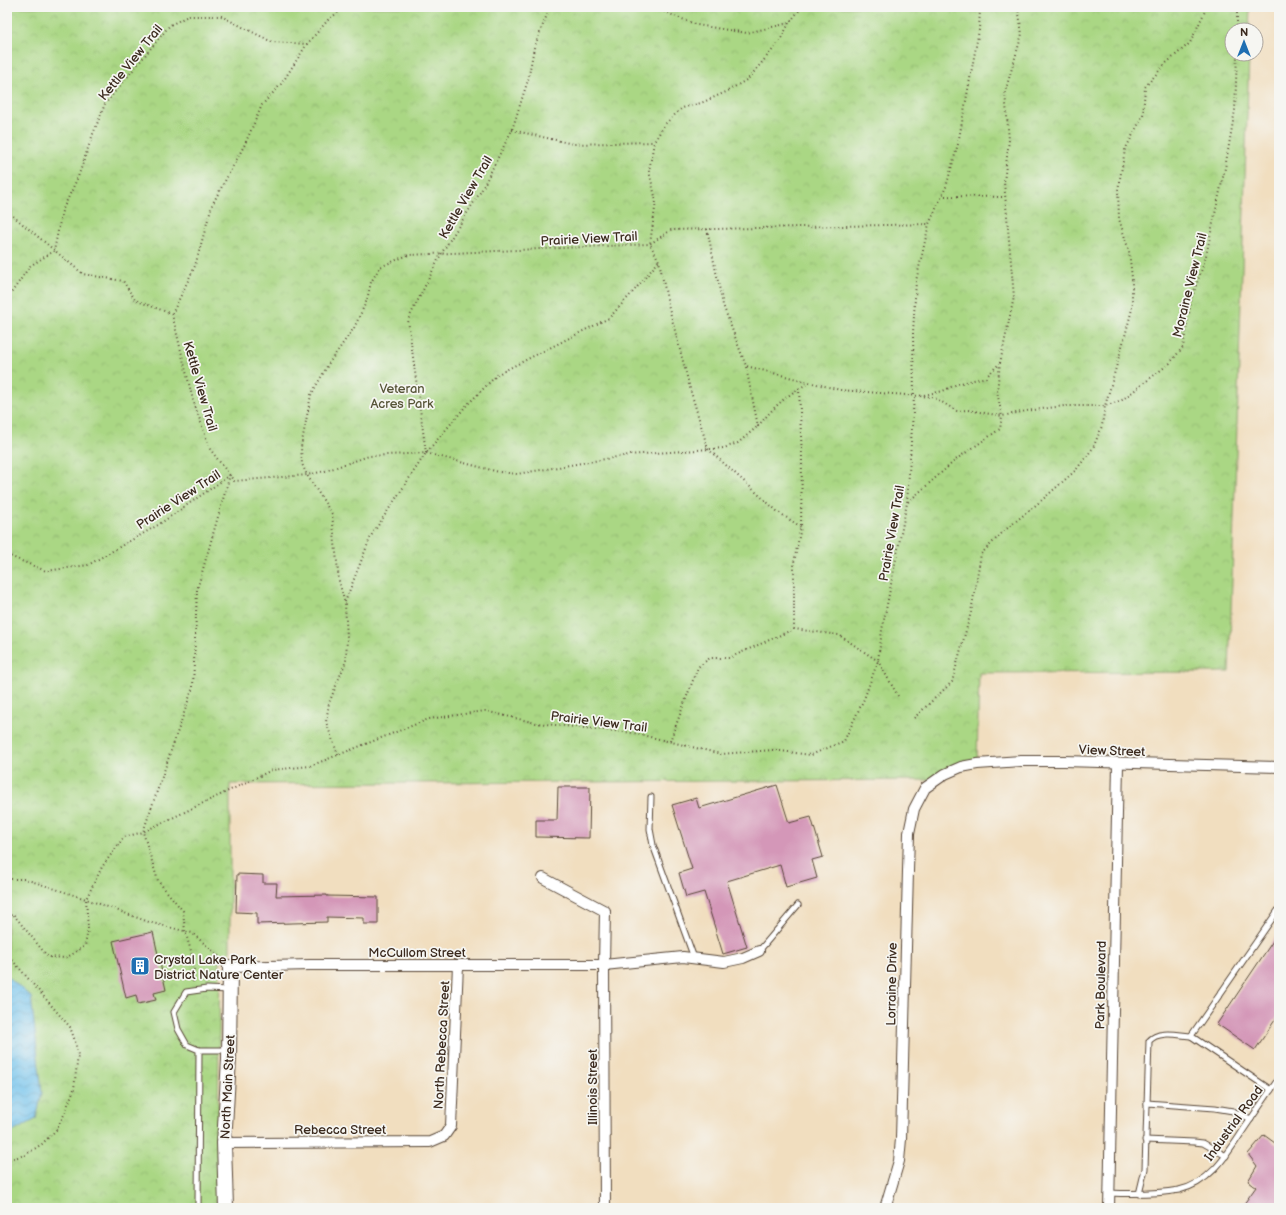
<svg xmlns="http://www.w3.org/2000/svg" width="1286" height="1215" font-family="'Balsamiq Sans',sans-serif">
  <defs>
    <pattern id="park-crowns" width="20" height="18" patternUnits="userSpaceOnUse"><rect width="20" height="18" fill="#aad784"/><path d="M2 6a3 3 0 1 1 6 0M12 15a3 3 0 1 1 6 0" fill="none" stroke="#93b972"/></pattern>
    <pattern id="water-waves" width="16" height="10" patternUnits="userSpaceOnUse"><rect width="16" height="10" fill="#71c2ed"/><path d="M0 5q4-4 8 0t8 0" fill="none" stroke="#5e9ebf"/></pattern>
  </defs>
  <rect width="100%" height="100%" fill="#f6f6f2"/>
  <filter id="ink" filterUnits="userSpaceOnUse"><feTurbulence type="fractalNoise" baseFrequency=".025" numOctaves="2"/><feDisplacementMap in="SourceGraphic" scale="8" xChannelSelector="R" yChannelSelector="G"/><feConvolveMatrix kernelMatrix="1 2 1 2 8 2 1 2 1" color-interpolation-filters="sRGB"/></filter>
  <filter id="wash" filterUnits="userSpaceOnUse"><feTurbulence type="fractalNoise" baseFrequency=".012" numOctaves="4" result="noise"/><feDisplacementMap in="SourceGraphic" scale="16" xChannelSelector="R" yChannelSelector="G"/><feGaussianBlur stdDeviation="0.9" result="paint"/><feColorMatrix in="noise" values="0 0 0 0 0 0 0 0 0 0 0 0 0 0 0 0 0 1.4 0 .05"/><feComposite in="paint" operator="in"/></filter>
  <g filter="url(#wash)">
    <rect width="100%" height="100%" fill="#f1debf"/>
    <path fill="url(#park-crowns)" stroke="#728051" d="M7,7h1243l-1,23h-17v24h17l-20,618 -250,1 -2,90 -42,17 -705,4v175l-10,1 -3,248h-210z"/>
    <path fill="url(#water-waves)" stroke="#567686" d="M7,976l24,21 11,96 -6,26 -29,16z"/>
    <g id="blocks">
      <g fill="#d497b8">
        <path d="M777,785l12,38 22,-6 12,40 -11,3 5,18 -31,9 -6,-22 -53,16 20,66 -24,7 -19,-62 -18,5 -7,-24 13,-4 -20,-64 24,-7 3,10z"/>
        <path d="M558,787h32l-1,51 -53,-1v-17h21z"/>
        <path d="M237,874l26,1v8h14l-1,13 51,-1v1l51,1v27h-14v-6l-37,-1v5l-70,2v-11l-21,-1z"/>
        <path d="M153,932l13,58 -12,3 2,7 -18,4 -2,-9 -10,3 -13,-57z"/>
        <path d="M1279,932v82l-24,36 -38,-26z"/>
        <path d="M1264,1135l15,11v62h-38l15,-21 -8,-6 9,-15 -9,-12z"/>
      </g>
    </g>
  </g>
  <g filter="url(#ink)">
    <use href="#blocks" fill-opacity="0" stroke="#564536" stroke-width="1"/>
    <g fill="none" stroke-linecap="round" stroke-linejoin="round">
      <g stroke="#564536" stroke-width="7">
        <g id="lane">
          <path d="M651,797l-1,32 3,16 41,113"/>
          <path d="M759,951l39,-46"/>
          <path d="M199,1050h29"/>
          <path d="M1271,1090l-80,-54 88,-127"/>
          <path d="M1147,1103l68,5 18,3 18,8"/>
          <path d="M1145,1140l49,2 9,1 23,13"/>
          <path d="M1109,1193c23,1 48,1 70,-3 33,-7 50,-39 67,-64 11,-16 22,-32 33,-48"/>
          <path d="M1139,1194l6,-25 4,-128c9,-11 29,-6 42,-5"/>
          <path d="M198,1208l1,-158 -12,-5 -9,-16 -4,-17 12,-20 21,-3 22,1"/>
        </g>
      </g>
      <g stroke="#564536" stroke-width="12">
        <g id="street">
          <path d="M543,878l62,33 -1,54 79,-8 41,5 19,-4 16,-7"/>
          <path d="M230,967l80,-2h294l1,243"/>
          <path d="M224,1143l206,-1 14,-6 7,-10 7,-161"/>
          <path d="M885,1208l14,-47 2,-22 8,-306 5,-24 11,-21 20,-14 16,-7 16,-3 44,-3h43l215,6"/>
          <path d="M1109,1208l9,-444"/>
        </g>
      </g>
      <g stroke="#564536" stroke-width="16">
        <path id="secondary" d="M226,1208l-2,-65 5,-84 1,-92"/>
      </g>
      <g stroke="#564536" stroke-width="2" stroke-dasharray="1 3" stroke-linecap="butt">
        <path d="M653,7l44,18 50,8 42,-10 13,-16"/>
        <path d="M789,23l-9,18 -32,38 -22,13 -25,11 -19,5 -17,16 -11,18 -5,29 7,30 -6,43 9,17 9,43 23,88 17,57 70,63 23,15 -7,35v67l45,6 39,26 20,35"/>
        <path d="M1237,30v-23"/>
        <path d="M512,130l61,14 80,-2"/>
        <path d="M941,196l64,1"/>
        <path d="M7,211l76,63 40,7 12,19 37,14"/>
        <path d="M707,229l16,76 23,61 94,24 93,7 24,14 11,-1 34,6 24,-5 38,-5h41l17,-6 48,-37 13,-16 9,-50 13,-37 20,-92 10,-58 2,-56"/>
        <path d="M7,299l23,-33 24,-15 8,-40 16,-34 15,-43 12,-30 65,-79 18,-9h33l51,26 35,2"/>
        <path d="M172,314l21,86 17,49 24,32 73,-6 18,-4 44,-15 57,-3 73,19 18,2 112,-19 95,-7 14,-5 20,-17"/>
        <path d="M172,314l23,-48 17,-61 33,-61 17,-39 20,-22 25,-39 21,-24 17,-13"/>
        <path d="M1000,363l14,-66 -10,-115 5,-42 -4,-48 17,-58 -4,-27"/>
        <path d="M746,367l12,59c16,-19 28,-31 51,-43"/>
        <path d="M799,388l3,70 -1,69"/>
        <path d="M426,453l-18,-133 33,-66 40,-63 31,-61 16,-50 6,-32 16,-41"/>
        <path d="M908,502l50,-44 42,-29 2,-13 -5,-24 3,-29 -14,14 -29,7 -14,7 -24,5"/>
        <path d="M7,555l39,16 42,-6 70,-40 71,-49"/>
        <path d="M345,602l26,-66 55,-83 40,-47 32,-32 111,-56 24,-26 26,-31"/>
        <path d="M914,718l38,-36 19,-70 10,-58 23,-23 38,-31 34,-30 17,-22 9,-22 3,-20 20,-70 7,-27v-31l-3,-27 -10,-32 -1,-29 7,-40 18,-35 2,-28 20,-23 25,-21 17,-36"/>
        <path d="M670,741l28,-74 12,-9h19l65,-29"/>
        <path d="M338,755l-12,-33 3,-19 17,-42 1,-24 -2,-33 -6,-23 -7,-67 -25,-39 -5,-11 -1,-17 10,-52 18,-32 25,-35 13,-28 4,-18 9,-15 28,-12 242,-11 21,-14 258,-6"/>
        <path d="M7,879h18l61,20 63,23 43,11 29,25"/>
        <path d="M7,917l6,-3 35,43 18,1 19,-12 3,-17 -2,-30 16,-32 22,-30 19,-5 50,-145 4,-97 33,-115"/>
        <path d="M7,954l63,73 5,14 3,14 -4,34 -10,26 -8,15 -14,14 -17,11 -18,5"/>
        <path d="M193,982l1,-11 -3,-20 -6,-20 -2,-20 -25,-30 -15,-49 129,-62 38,-4 119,-47 56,-8 51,12 98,10 87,21 52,-4 38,5 33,-14 20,-42 14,-38 4,-31 25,-127 7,-106 -1,-64 3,-52 13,-57 17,-37 12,-43 21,-114 1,-23"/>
      </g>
      <use href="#lane" stroke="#fff" stroke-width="5"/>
      <use href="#street" stroke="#fff" stroke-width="10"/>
      <use href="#secondary" stroke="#fff" stroke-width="14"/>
    </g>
  </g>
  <defs>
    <g id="building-square" transform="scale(1)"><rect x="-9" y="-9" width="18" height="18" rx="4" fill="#1f6fb2" stroke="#f6f6f2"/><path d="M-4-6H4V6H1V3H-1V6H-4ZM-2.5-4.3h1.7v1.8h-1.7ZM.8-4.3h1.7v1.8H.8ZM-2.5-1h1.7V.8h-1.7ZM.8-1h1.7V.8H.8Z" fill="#fff"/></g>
  </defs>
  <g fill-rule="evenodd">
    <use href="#building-square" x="140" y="966"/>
  </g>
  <g text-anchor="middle" stroke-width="3.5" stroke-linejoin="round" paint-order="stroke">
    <g font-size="13" fill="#3b2a1e" stroke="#f6f6f2">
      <text transform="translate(130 62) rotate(-51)" y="5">Kettle View Trail</text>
      <text transform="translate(465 197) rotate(-60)" y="5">Kettle View Trail</text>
      <text transform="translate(589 238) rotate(-3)" y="5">Prairie View Trail</text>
      <text transform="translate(1189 285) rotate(-76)" y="5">Moraine View Trail</text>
      <text transform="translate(201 386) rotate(74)" y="5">Kettle View Trail</text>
      <text transform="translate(178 499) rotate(-33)" y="5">Prairie View Trail</text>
      <text transform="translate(891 533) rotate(-80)" y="5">Prairie View Trail</text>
      <text transform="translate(599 721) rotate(7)" y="5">Prairie View Trail</text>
      <text transform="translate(1112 750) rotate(2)" y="5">View Street</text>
      <text x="417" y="957">McCullom Street</text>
      <text transform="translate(891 984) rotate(-89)" y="5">Lorraine Drive</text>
      <text transform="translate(1100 985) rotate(-89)" y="5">Park Boulevard</text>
      <text transform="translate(441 1045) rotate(-87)" y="5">North Rebecca Street</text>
      <text transform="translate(227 1087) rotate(-87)" y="5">North Main Street</text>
      <text transform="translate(592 1087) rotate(-90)" y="5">Illinois Street</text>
      <text transform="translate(1233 1123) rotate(-54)" y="5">Industrial Road</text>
      <text x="340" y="1134">Rebecca Street</text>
    </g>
    <g font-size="13" fill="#575538" stroke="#f6f6f2">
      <text x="402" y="393">Veteran<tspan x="402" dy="15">Acres Park</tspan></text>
    </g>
    <g font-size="13" fill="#3b2a1e" stroke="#f6f6f2" text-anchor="start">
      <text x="154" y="964">Crystal Lake Park<tspan x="154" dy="15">District Nature Center</tspan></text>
    </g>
  </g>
  <rect width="1286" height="1215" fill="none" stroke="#f6f6f2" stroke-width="24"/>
  <g transform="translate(1244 42)"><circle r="19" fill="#f6f6f2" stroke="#aba49d"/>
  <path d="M0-3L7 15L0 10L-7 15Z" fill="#1f6fb2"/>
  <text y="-6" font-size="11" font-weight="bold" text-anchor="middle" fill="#3b2a1e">N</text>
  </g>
</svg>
